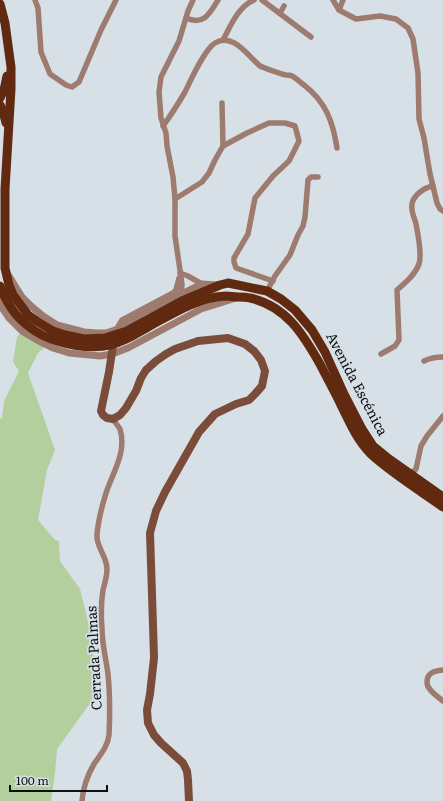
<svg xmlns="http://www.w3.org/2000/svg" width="443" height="801" font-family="Literata,serif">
  <rect width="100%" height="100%" fill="#d7e0e7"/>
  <path fill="#b3cf9d" d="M25,328l26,14 -13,11 -10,20 27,77 -8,20 -9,50 17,20 4,1 1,20 20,28 10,41 7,57 -6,15 -34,47 -2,24 -4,28h-51v-383l2,1 2,-18 15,-30 -6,-9 4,-25z"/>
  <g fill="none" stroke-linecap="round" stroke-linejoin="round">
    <g stroke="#9d7b6e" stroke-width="5.5">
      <path d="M35,0l3,8 3,44 9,22 16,11 6,2 7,-5 22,-52 15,-30"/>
      <path d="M262,0l49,37"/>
      <path d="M333,0l6,10 17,9 24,-3 16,3 12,9 5,11 5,34 1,46 5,19 6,36 7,29 3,6 3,2"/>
      <path d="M339,10l4,-10"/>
      <path d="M280,13l4,-7"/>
      <path d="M186,18c18,8 24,-5 32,-18"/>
      <path d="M223,40c8,-15 15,-33 31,-40"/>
      <path d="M222,103l1,43"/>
      <path d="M163,126c8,-11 15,-22 22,-34 6,-12 19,-42 30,-49 18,-11 33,13 45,23 4,2 21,8 26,9 2,0 4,0 6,1 4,2 8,6 12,9 22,17 29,37 33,63"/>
      <path d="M175,199l27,-17 7,-9 6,-13 8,-14 24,-13 22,-10h16l10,3 4,15 -10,20 -16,15 -18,22 -7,36 -14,24v4l2,6 37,13"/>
      <path d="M180,273l8,3 14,8"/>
      <path d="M267,291l8,-15 15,-21 8,-20 5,-9 2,-9 3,-37 3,-3h7"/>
      <path d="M181,294l1,-9 -1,-8 -6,-41v-37l-2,-22 -6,-31 -1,-13 -5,-15 -2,-26 2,-15 18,-36 9,-30 5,-11"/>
      <path d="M116,330l6,-10 51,-27 3,-3 3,-12"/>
      <path d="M381,354l14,-8 4,-6 -2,-50c8,-7 18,-15 22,-26 3,-9 -1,-30 -3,-40 -1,-5 -4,-10 -4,-15 -2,-12 11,-21 21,-23"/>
      <path d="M424,361c6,-3 12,-4 19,-4"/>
      <path d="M411,474l5,-5 5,-23 6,-10 16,-20"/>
      <path d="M443,670c-8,1 -16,2 -16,12 0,2 0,4 2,6 3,5 9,9 14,13"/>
      <path d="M82,801c1,-13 5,-25 12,-37 6,-9 14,-18 15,-29 1,-21 1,-41 -1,-61 -2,-15 -6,-30 -6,-45 -1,-13 -1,-27 1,-39 2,-7 4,-14 4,-21 0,-13 -11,-22 -10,-34 1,-14 5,-29 9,-42 7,-21 21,-41 14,-64 -2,-3 -5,-7 -7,-10"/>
    </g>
    <g stroke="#9d7b6e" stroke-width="7">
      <path d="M9,276l13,21 9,9 12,10 14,9 27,7 13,1h9l12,-4 25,-16 59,-29 16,1"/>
      <path d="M0,299l3,10 6,9 13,13 15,9 16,8 16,5 31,3 12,-2 16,-6 73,-39 35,-11"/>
    </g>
    <path stroke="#7b4c39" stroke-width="8" d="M114,339l-5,33 -8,39 2,4 4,3 6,1 7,-4 6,-7 10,-17 5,-13 5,-8 10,-9 10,-7 9,-5 23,-8 30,-3 17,6 9,7 7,9 4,11 -3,15 -7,8 -6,6 -13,4 -21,10 -16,18 -34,60 -9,19 -6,22 3,92 1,33 -4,36 -3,16 1,13 6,12 7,8 22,20 4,8 1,9 1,21"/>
    <g stroke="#612a10" stroke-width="9">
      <path d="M0,4l5,19 6,44v22l-6,100v79l4,17 4,10 15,20 10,7 15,9 12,4 19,4 21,-1 22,-7 55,-30 38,-16 8,-2 39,8 14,8 14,11 17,20 13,22 19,42 18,35 11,17 16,13 54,38"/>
      <path d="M0,98l4,-8 3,-14"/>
      <path d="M0,105l3,6 3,12"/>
      <path d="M0,286c9,23 20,37 42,49 18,9 48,15 68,10 14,-3 26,-11 38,-18 24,-13 50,-30 78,-31 4,0 8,1 12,1 4,0 8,0 12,1 36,8 53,36 70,66 7,14 15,28 22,43 8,16 15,33 28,46 4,4 9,8 14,12 19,15 39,28 59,42"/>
    </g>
  </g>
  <g text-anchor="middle" stroke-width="3.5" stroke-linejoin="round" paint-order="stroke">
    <g font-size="14" fill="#0d1012" stroke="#d7e0e7">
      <text transform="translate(357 384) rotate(62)" y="5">Avenida Escénica</text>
      <text transform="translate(94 658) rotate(-93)" y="5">Cerrada Palmas</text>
    </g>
  </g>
  <path d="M10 785v6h97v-6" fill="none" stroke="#0d1012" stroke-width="2"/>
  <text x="16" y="785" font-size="12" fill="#0d1012" stroke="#d7e0e7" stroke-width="3" paint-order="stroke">100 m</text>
</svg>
